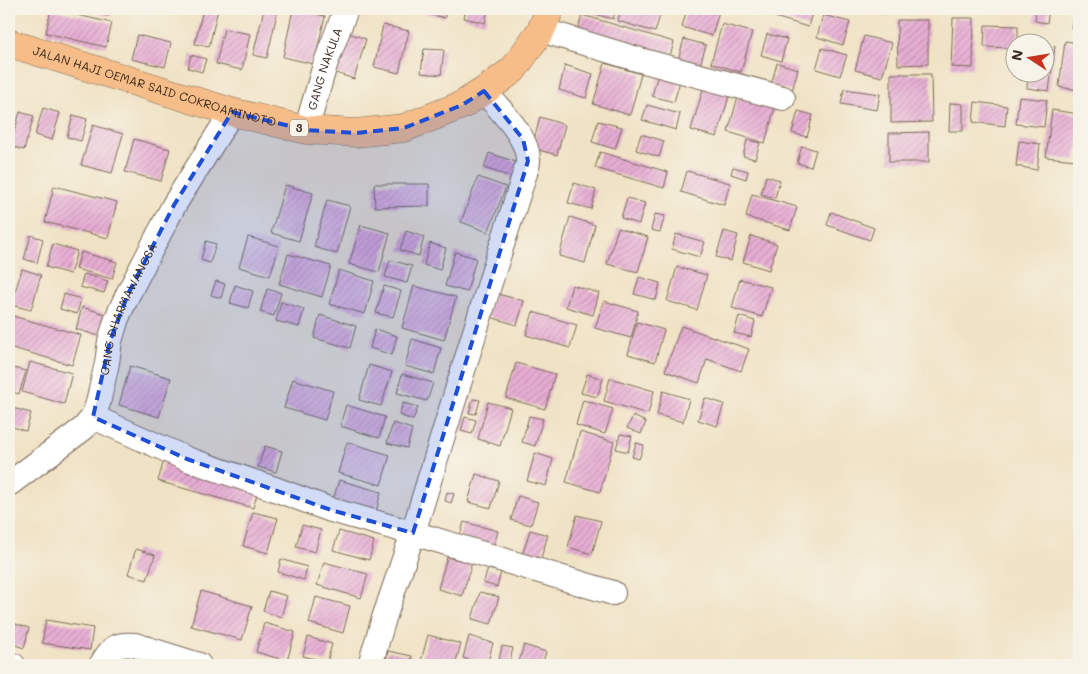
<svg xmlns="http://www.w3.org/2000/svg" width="1088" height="674" font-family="Mali,sans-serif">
  <defs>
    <pattern id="building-hatch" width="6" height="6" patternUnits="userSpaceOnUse" patternTransform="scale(1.25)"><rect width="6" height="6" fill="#e8aed5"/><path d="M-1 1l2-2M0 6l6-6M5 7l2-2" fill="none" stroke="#bd8eac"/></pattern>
  </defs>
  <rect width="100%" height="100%" fill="#f7f3e8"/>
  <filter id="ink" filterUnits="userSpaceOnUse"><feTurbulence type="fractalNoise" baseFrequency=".02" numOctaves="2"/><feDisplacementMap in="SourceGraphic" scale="10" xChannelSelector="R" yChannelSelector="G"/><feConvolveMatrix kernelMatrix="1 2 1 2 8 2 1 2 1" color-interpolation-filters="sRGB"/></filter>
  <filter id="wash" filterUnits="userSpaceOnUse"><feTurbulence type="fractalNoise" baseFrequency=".0096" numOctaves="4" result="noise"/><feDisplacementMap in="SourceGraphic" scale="20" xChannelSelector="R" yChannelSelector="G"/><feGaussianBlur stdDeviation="1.12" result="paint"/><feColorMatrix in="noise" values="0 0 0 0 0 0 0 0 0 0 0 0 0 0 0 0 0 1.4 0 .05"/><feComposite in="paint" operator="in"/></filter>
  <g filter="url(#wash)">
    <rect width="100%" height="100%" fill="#f0e2c4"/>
    <g id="blocks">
      <g fill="url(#building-hatch)">
        <path d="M51,9l61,14 -6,24 -60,-14z"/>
        <path d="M90,9h21l-2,7 -20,-5z"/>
        <path d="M168,9h20l-1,5z"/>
        <path d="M203,9h15l-9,38 -14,-3z"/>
        <path d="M264,9h14l-11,49 -14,-3z"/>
        <path d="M293,9l32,7 -11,48 -31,-7z"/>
        <path d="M427,9h19l-1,9 -20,-5z"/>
        <path d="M466,9h22l-3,14 -21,-5z"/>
        <path d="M582,9h34l-3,10 -31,-8z"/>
        <path d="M621,9h41l-7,23 -37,-11z"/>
        <path d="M687,9h24l8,2 -7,25 -30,-9z"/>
        <path d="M759,9h54l-5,18 -50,-15z"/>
        <path d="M863,9h22v5l-22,-2z"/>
        <path d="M1036,9h13l-2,14 -12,-2z"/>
        <path d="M1074,9h5v20l-8,-1z"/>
        <path d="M582,15l92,27 -6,21 -92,-27z"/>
        <path d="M823,15l27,7 -7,23 -26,-8z"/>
        <path d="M953,18h21l-1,50 -22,-1z"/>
        <path d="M897,20h31v44l-30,1z"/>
        <path d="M722,24l30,8 -11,40 -30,-9z"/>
        <path d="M383,25l26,6 -10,42 -25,-6z"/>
        <path d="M985,25l33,1v16h-2v6l-32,-1z"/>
        <path d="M224,29l26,5 -8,36 -26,-6z"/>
        <path d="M342,31l24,8 -12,40 -24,-8z"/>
        <path d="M767,34l20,5 -6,22 -20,-6z"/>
        <path d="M137,35l34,8 -6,24 -34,-8z"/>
        <path d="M864,36l28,7 -10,34 -27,-7z"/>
        <path d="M684,39l22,6 -7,24 -22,-6z"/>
        <path d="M1065,41l14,2v47l-20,-3z"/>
        <path d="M1046,45l9,1 -6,45 -22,-3 1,-16h18z"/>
        <path d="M822,48l25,7 -7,21 -24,-7z"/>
        <path d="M424,49l20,1 -3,25 -20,-2z"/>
        <path d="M191,55l15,4 -4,13 -14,-4z"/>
        <path d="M605,63l36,11 -11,41 -37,-11z"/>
        <path d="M777,63l21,6 -6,22 -21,-6z"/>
        <path d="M565,65l28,9 -7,24 -27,-8z"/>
        <path d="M658,74l22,7 -6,21 -22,-6z"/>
        <path d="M891,74h40l1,48 -41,1z"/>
        <path d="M704,86l26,7 -13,44 -26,-7z"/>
        <path d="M844,89l36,5 -3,16 -36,-6z"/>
        <path d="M738,97l37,10 -10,36 -37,-11z"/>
        <path d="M1019,97l28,3 -3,27 -28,-3z"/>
        <path d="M975,102l32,4 -2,20 -32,-4z"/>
        <path d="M950,103l13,1v27h-14z"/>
        <path d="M647,105l33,9 -4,16 -34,-10z"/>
        <path d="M43,108l17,5 -8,27 -17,-5z"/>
        <path d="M1052,110l27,4v20l-3,26 -30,-3z"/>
        <path d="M798,111l15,4 -6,22 -15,-4z"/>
        <path d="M20,112l14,4 -10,34 -14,-4z"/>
        <path d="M73,115l14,4 -6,22 -14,-4z"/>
        <path d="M540,117l25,8 -8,30 -25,-7z"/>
        <path d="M598,121l24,6 -7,22 -23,-7z"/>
        <path d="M93,125l30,9 -11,39 -31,-8z"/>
        <path d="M929,132v30h-40v-29z"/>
        <path d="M641,134l23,7 -5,16 -23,-7z"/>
        <path d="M134,139l36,10 -9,32 -36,-9z"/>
        <path d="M747,140l13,3 -5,16 -12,-3z"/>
        <path d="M1019,141l21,3 -3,26 -21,-4z"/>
        <path d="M802,146l14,4 -5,17 -14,-4z"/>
        <path d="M600,152l68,20 -4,16 -69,-20z"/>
        <path d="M489,153l30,10 -5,15 -30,-10z"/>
        <path d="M733,167l15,4 -2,8 -15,-5z"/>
        <path d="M9,171l5,2 -5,15z"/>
        <path d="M687,171l43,12 -6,22 -43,-13z"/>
        <path d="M766,176l14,4 -5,18 -14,-4z"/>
        <path d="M478,177l28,10 -18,45 -27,-10z"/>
        <path d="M574,183l22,7 -5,19 -23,-6z"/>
        <path d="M374,184h55v22l-54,1z"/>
        <path d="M285,185l28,8 -14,48 -28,-8z"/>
        <path d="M54,186l63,16 -9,36 -63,-16z"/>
        <path d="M752,194l45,13 -7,23 -44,-13z"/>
        <path d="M627,198l18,5 -6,21 -18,-6z"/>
        <path d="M327,200l23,6 -13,48 -23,-7z"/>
        <path d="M831,212l43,16 -4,12 -43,-15z"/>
        <path d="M655,214l10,2 -5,16 -9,-2z"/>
        <path d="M570,217l25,8 -10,38 -26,-7z"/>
        <path d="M361,225l29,8 -11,39 -30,-8z"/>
        <path d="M618,228l30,9 -10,35 -31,-8z"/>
        <path d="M406,231l18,6 -5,19 -19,-6z"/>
        <path d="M724,231l14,4 -7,26 -15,-4z"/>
        <path d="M676,234l29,8 -5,15 -28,-8z"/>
        <path d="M31,235l12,4 -6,24 -13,-4z"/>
        <path d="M751,236l26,8 -8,26 -26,-8z"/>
        <path d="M248,237l31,9 -9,30 -31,-9z"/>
        <path d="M206,241l10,3 -6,19 -9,-3z"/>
        <path d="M430,243l16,5 -6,22 -16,-5z"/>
        <path d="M53,244l24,7 -7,23 -24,-7z"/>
        <path d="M81,252l36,10 -5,17 -36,-10z"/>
        <path d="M455,252l21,6 -9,34 -22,-6z"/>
        <path d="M288,254l43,12 -9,31 -43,-13z"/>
        <path d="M390,260l22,6 -5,17 -22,-6z"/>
        <path d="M677,267l30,8 -10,35 -30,-9z"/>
        <path d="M22,269l19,6 -10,35 -20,-5z"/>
        <path d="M339,270l35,11 -9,33 -36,-10z"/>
        <path d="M84,274l24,7 -4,12 -24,-6z"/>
        <path d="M639,277l21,6 -4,17 -22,-6z"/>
        <path d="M740,279l31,8 -9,30 -30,-9z"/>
        <path d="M216,281l9,3 -4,14 -10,-3z"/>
        <path d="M235,285l18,6 -5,17 -18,-5z"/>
        <path d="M572,285l27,8 -6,22 -27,-8z"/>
        <path d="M384,286l17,5 -8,26 -17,-4z"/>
        <path d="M414,286l42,11 -12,43 -42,-12z"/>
        <path d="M267,289l14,4 -7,23 -14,-4z"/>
        <path d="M494,293l30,8 -7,24 -30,-9z"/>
        <path d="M64,294l17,5 -4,15 -17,-5z"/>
        <path d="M604,301l34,10 -7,27 -36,-10z"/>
        <path d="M281,302l23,7 -5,18 -23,-6z"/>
        <path d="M82,307l23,7 -6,22 -23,-7z"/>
        <path d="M533,312l44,13 -7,23 -44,-13z"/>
        <path d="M9,315l72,20 -9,30 -63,-18z"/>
        <path d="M320,315l36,11 -6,22 -36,-10z"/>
        <path d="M739,316l16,5 -4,16 -17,-4z"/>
        <path d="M637,322l27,8 -9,32 -27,-8z"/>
        <path d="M681,326l68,23 -8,22 -34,-12 -8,24 -34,-12z"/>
        <path d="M375,329l22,7 -5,19 -22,-7z"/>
        <path d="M412,339l29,9 -7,26 -29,-8z"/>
        <path d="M30,362l42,11 -8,31 -42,-12z"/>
        <path d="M516,363l39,11 -10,35 -39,-11z"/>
        <path d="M369,365l23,7 -11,34 -22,-6z"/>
        <path d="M130,366l41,12 -12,39 -40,-12z"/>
        <path d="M9,367l17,4 -7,23 -10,-3z"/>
        <path d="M402,374l31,9 -6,18 -30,-8z"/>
        <path d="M587,374l16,5 -6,18 -16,-4z"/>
        <path d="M610,378l44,13 -6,23 -44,-13z"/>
        <path d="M293,379l40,12 -8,29 -41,-12z"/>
        <path d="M663,391l26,8 -6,23 -26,-7z"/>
        <path d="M705,398l19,6 -7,22 -19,-6z"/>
        <path d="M473,399l7,1 -4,14 -7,-1z"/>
        <path d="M583,400l30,9 -8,25 -29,-9z"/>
        <path d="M488,402l23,6 -11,38 -22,-7z"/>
        <path d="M403,403l15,4 -5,13 -14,-5z"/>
        <path d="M346,405l39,12 -6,21 -39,-12z"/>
        <path d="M9,407l22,6 -5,18 -17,-5z"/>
        <path d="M529,416l14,3 -8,27 -13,-4z"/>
        <path d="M633,416l13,6 -5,12 -14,-6z"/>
        <path d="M465,417l11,3 -4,14 -11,-3z"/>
        <path d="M393,423l19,6 -5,19 -20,-5z"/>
        <path d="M580,432l34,10 -14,50 -34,-10z"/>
        <path d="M620,434l12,2 -4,16 -12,-3z"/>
        <path d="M347,442l43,13 -9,30 -43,-12z"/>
        <path d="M636,443l8,2 -5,14 -7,-2z"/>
        <path d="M265,446l17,5 -6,21 -18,-5z"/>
        <path d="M535,453l18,6 -7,27 -19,-5z"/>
        <path d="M164,460l95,28 -6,20 -95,-27z"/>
        <path d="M476,474l23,7 -8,27 -23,-6z"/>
        <path d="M339,480l42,12 -5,20 -43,-12z"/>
        <path d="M447,492l7,2 -3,9 -6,-2z"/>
        <path d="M518,496l20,6 -7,23 -20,-5z"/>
        <path d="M253,512l25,6 -10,35 -25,-7z"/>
        <path d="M577,515l24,6 -9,33 -24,-7z"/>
        <path d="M464,522l34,9 -6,21 -34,-10z"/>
        <path d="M302,525l19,5 -6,22 -19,-5z"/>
        <path d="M530,530l18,5 -8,26 -18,-5z"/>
        <path d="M339,531l35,10 -5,19 -36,-10z"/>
        <path d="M136,549l19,6 -8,25 -19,-6z"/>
        <path d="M447,557l25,6 -10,33 -24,-7z"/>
        <path d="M281,559l26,8 -3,13 -26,-8z"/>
        <path d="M324,562l44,12 -7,24 -44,-13z"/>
        <path d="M488,569l13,3 -4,15 -14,-4z"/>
        <path d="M201,591l51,15 -10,34 -51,-14z"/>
        <path d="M269,591l18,5 -6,21 -18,-6z"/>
        <path d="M480,592l19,5 -8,27 -19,-5z"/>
        <path d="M316,597l34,9 -7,27 -34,-10z"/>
        <path d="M46,620l47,8 -3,22 -48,-7z"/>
        <path d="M9,622l20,6 -5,20 -15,-5z"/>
        <path d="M264,623l31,9 -8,29 -31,-9z"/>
        <path d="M428,635l33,9 -6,21h-35z"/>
        <path d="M469,636l24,7 -6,22 -24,-7z"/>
        <path d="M308,637l24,7 -5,18 -24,-6z"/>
        <path d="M524,645l22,7 -4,13h-24z"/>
        <path d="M502,646l11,2 -4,17h-11z"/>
        <path d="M388,651l24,5 -2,9h-25z"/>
      </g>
    </g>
  </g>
  <g filter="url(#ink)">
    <use href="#blocks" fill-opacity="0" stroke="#7a6a58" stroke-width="1"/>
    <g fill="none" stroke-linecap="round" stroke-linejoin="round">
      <g stroke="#7a6a58" stroke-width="26">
        <g id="street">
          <path d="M541,30l99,30 143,38"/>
          <path id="s1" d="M306,130l19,-65 21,-56"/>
          <path d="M93,417l94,42 85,29 59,22 82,23 200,60"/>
          <path id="s2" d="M9,484l75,-56 9,-11 5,-14 9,-40 3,-22 7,-23 11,-24 46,-89 58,-93"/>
          <path d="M9,664l4,1"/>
          <path d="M101,665c10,-17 14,-22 34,-20l64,20"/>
          <path d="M370,665l14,-47 29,-85 80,-260 32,-100c1,-4 3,-8 3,-12 1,-24 -29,-52 -44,-70"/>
        </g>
      </g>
      <g stroke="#7a6a58" stroke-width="29">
        <g id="highway">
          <path id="s3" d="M9,43l223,69 74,18 50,3 48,-5 58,-23 22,-14 29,-21 28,-40 9,-21"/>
        </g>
      </g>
      <use href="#street" stroke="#fff" stroke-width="24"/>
      <use href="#highway" stroke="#f7bd88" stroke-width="28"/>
    </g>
  </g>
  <path fill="#1d4ed8" fill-opacity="0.2" stroke="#1d4ed8" stroke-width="4" stroke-dasharray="10 6" stroke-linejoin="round" d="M484,91l39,48 5,22 -115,372 -82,-23 -144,-51 -94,-42 17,-76 18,-47 46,-89 58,-93 74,18 50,3 48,-5 58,-23z"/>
  <g text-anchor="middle" stroke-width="4" stroke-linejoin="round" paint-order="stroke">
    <rect fill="#f7f3e8" stroke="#73665b" stroke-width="1" x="290" y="119.5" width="18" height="17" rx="4"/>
    <g font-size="11" font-weight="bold" fill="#3b2a1e">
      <text x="299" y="132">3</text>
    </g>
    <g font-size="12" fill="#3b2a1e" stroke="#f7f3e8">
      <text dy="4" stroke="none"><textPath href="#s1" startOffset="64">GANG NAKULA</textPath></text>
      <text dy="4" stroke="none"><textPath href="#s3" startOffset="152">JALAN HAJI OEMAR SAID COKROAMINOTO</textPath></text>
      <text dy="4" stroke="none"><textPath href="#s2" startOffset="222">GANG DHARMAWANGSA</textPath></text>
    </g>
  </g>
  <rect width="1088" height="674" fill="none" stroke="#f7f3e8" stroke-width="30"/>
  <g transform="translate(1030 58) rotate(282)"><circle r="24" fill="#f7f3e8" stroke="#aca397"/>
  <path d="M0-4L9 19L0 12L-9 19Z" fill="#c8321e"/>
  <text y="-8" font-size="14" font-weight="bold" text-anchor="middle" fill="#3b2a1e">N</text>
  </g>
</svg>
